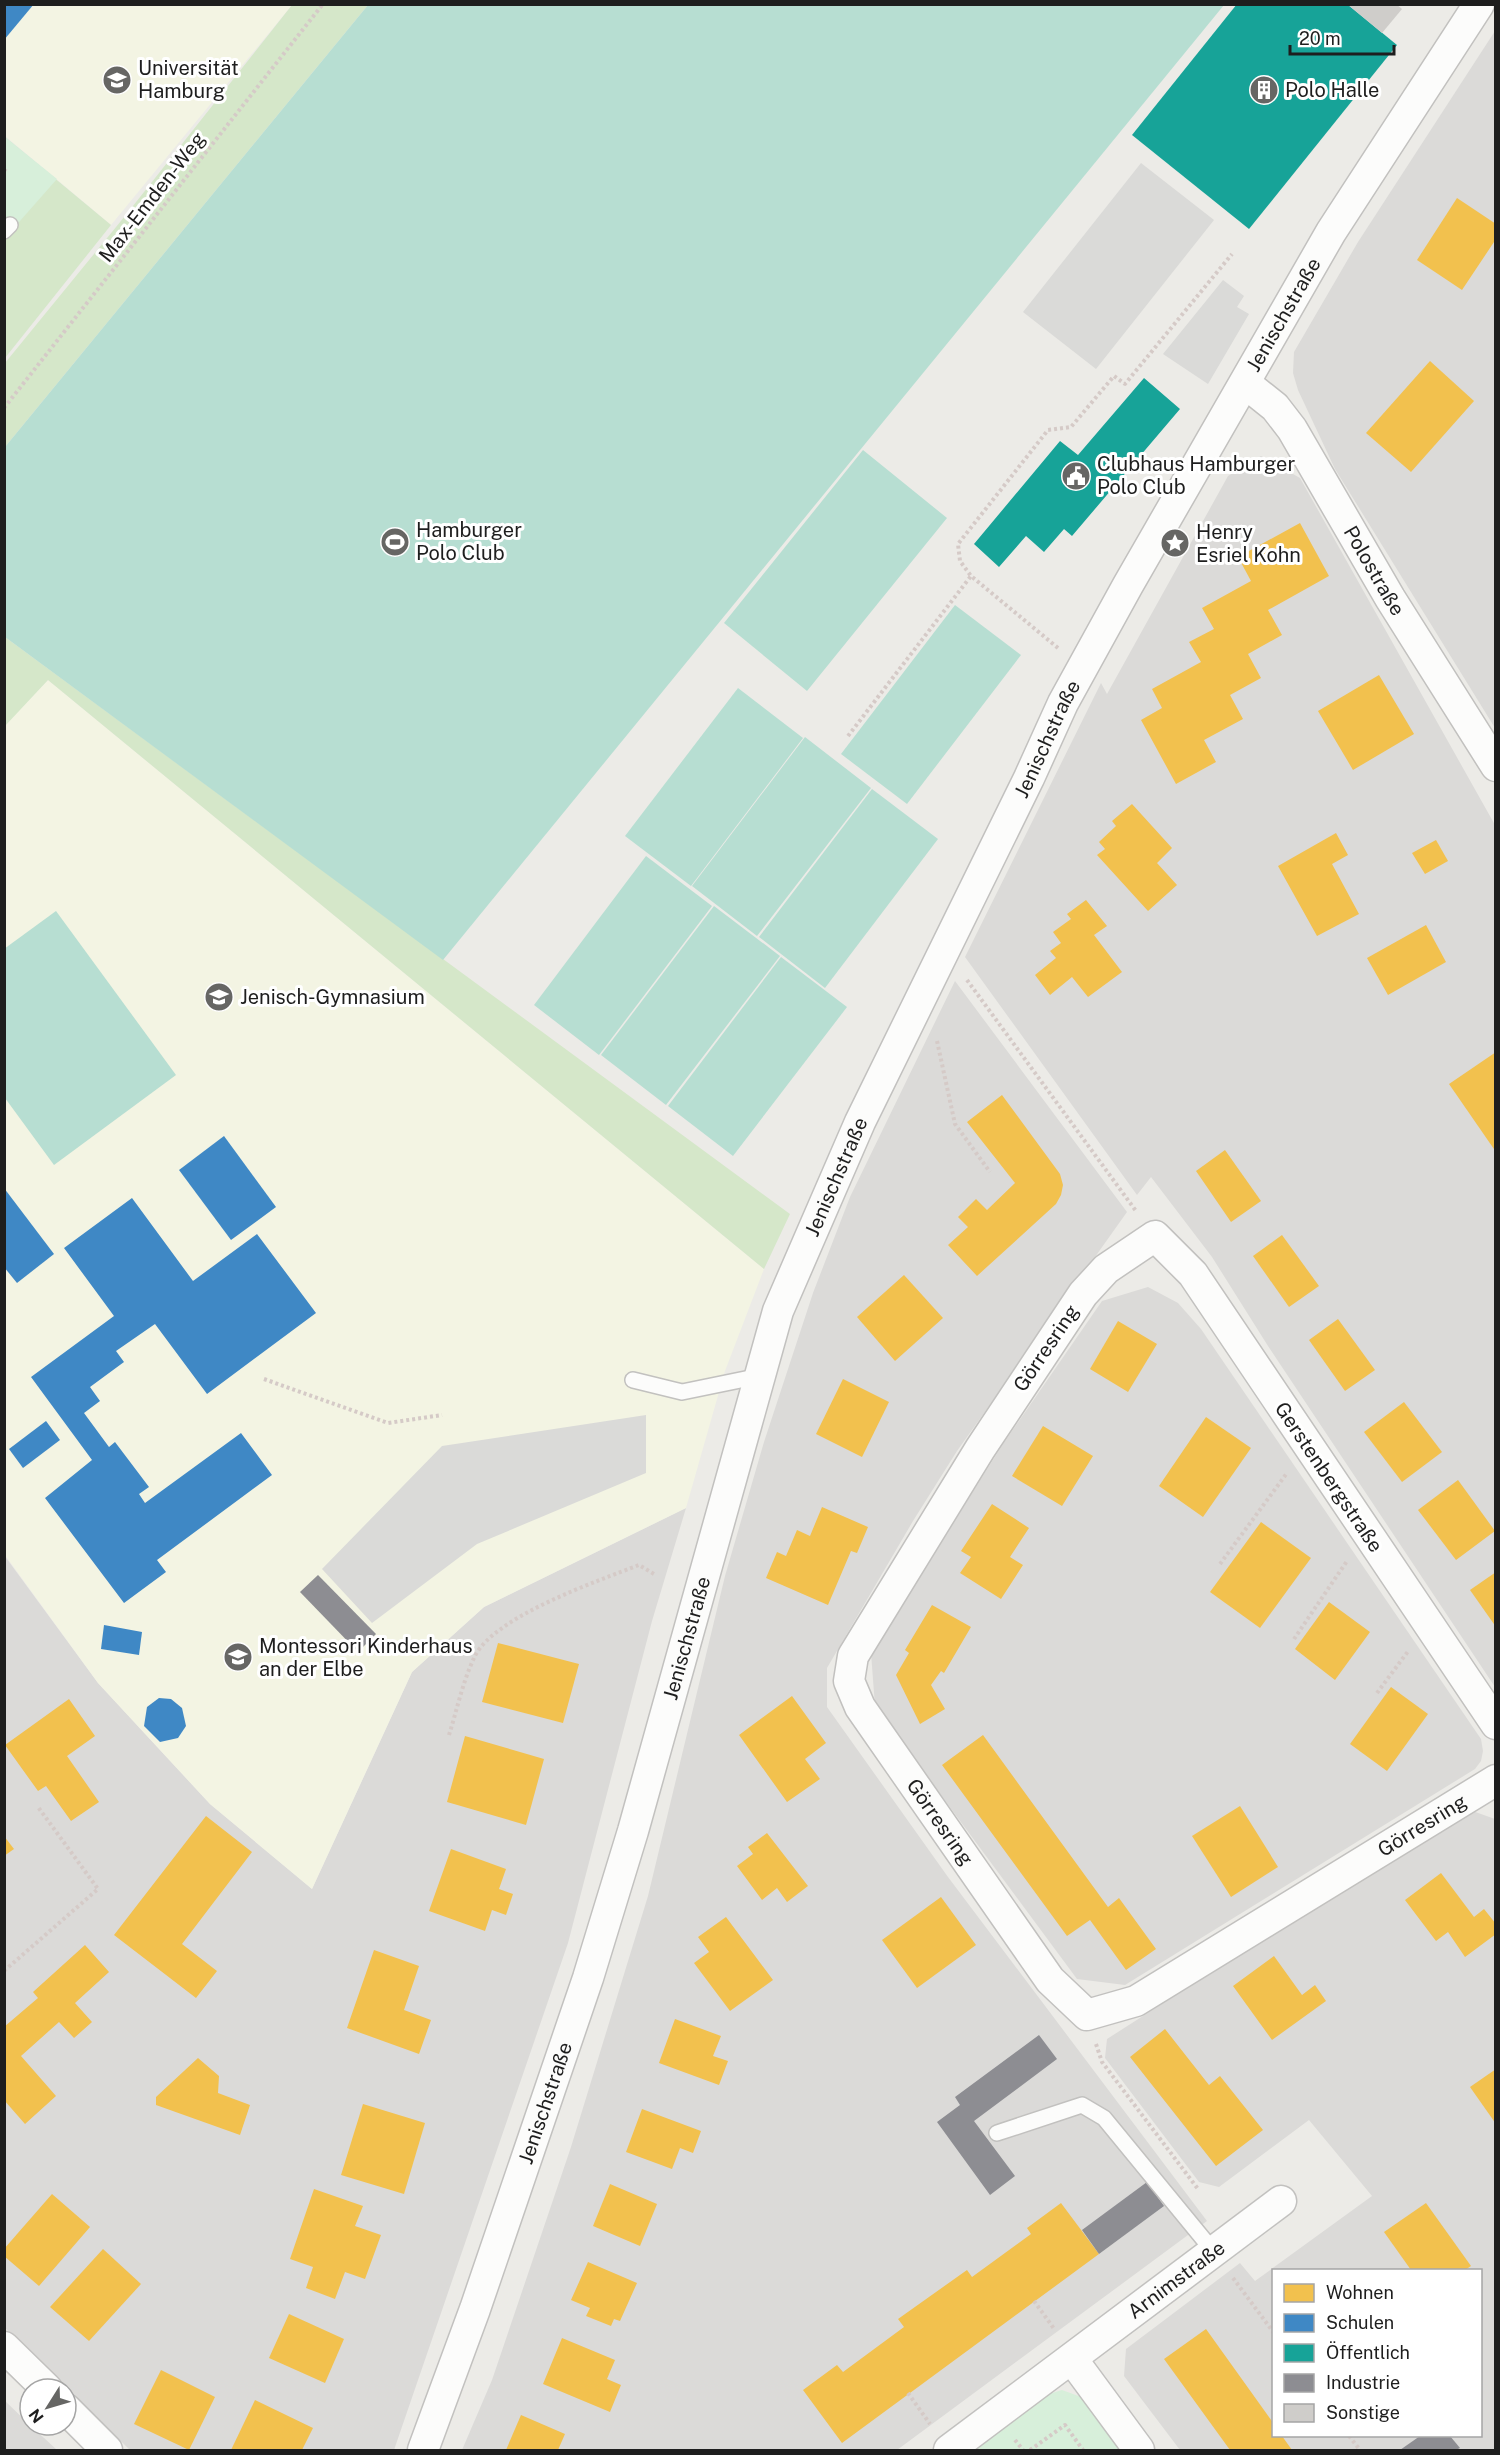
<svg xmlns="http://www.w3.org/2000/svg" width="1500" height="2455" font-family="'Public Sans',sans-serif">
  <rect width="100%" height="100%" fill="#ecebe7"/>
  <g fill="#dbdad8" fill-rule="evenodd">
    <path d="M1495,31v697l-160,-259 -37,-79 -5,-17 1,-21 64,-110z"/>
    <path d="M1261,456l39,22 195,347v862l-227,-341 -56,-89 -61,-80 -14,18 -172,-238 136,-274 6,11 121,-218z"/>
    <path d="M955,981l172,231 -170,239 -44,70 -86,147v39l121,170 259,344 -310,229h-435l30,-70 79,-233 77,-251 77,-320 39,-134 49,-149 37,-96z"/>
    <path d="M1148,1287l30,16 23,26 280,410 2,12 -2,10 -6,8 -350,216 -48,-6 -202,-273 -4,-53 132,-209 99,-143z"/>
    <path d="M686,1508l-34,113 -84,322 -174,507h-264l-125,-122 -1,-773 94,128 112,121 102,85 100,-217 72,-65z"/>
    <path d="M1467,1809l28,10v631h-315l-56,-74 2,-27 114,-86 15,18 117,-85 -63,-76 -90,67 -20,-5 -94,-124 2,-19zM1274,2270h206v166h-206z"/>
    <path d="M4,2400l26,25 27,25h-52z"/>
  </g>
  <g fill="#f3f4e3">
    <path d="M4,5h288l-181,220 -106,-89z"/>
    <path d="M48,680l716,589 -39,102 -39,137 -202,99 -72,65 -100,217 -102,-85 -112,-121 -93,-128 -1,-829z"/>
  </g>
  <g fill="#dadad8">
    <path d="M1141,163l73,57 -118,149 -73,-57z"/>
    <path d="M1223,280l21,16 -7,11 12,7 -41,70 -45,-30z"/>
    <path d="M646,1415v58l-169,71 -105,79 -50,-54 120,-123z"/>
  </g>
  <g fill="#d5e7c9">
    <path d="M292,5h76l-363,442v-84l120,-147z"/>
    <path d="M5,137l106,88 -106,133z"/>
    <path d="M5,637l785,577 -26,55 -716,-589 -43,46z"/>
  </g>
  <g fill="#d7efda">
    <path d="M5,137l52,42 -52,59z"/>
    <path d="M1062,2390l22,8 42,52h-155l78,-56z"/>
  </g>
  <g fill="#b7ded2">
    <path d="M368,5h856l-781,955 -438,-323v-190z"/>
    <path d="M863,450l84,68 -140,173 -83,-68z"/>
    <path d="M955,605l66,50 -114,149 -66,-50z"/>
    <path d="M738,688l65,50 -112,148 -66,-50z"/>
    <path d="M805,737l66,51 -114,148 -65,-50z"/>
    <path d="M872,789l66,50 -113,149 -66,-51z"/>
    <path d="M646,856l66,50 -113,149 -65,-50z"/>
    <path d="M714,906l66,50 -114,149 -65,-50z"/>
    <path d="M56,911l120,164 -122,90 -49,-67 -1,-149z"/>
    <path d="M781,957l66,50 -114,149 -65,-50z"/>
  </g>
  <g fill="#f2c14e">
    <path d="M1457,198l39,26v15l-34,51 -45,-30z"/>
    <path d="M1430,361l44,40 -63,71 -45,-39z"/>
    <path d="M1300,523l29,53 -61,34 14,25 -34,19 13,24 -31,17 13,24 -39,21 12,22 -40,22 -35,-64 21,-12 -10,-19 49,-27 -12,-20 25,-13 -12,-21 49,-27 -13,-24z"/>
    <path d="M1379,675l35,59 -61,36 -35,-59z"/>
    <path d="M1132,804l40,44 -15,15 20,22 -29,26 -51,-56 8,-6 -6,-7 17,-16 -4,-5z"/>
    <path d="M1336,833l12,22 -16,9 27,50 -42,22 -39,-70z"/>
    <path d="M1436,840l12,21 -23,13 -13,-21z"/>
    <path d="M1086,900l21,26 -13,9 28,37 -34,25 -16,-20 -22,18 -15,-20 21,-17 -6,-7 11,-8 -8,-11 18,-13 -4,-5z"/>
    <path d="M1426,925l20,37 -58,33 -21,-37z"/>
    <path d="M1496,1052v100l-47,-68z"/>
    <path d="M1002,1095l58,79 3,11 -2,10 -5,9 -79,72 -29,-31 20,-18 -10,-10 18,-18 11,11 28,-27 -48,-61z"/>
    <path d="M1225,1150l36,51 -30,21 -35,-51z"/>
    <path d="M1282,1235l37,51 -30,21 -36,-51z"/>
    <path d="M904,1275l39,43 -48,43 -38,-44z"/>
    <path d="M1338,1319l37,51 -30,21 -36,-51z"/>
    <path d="M1118,1321l39,23 -29,48 -38,-23z"/>
    <path d="M843,1379l46,23 -27,55 -46,-23z"/>
    <path d="M1404,1402l38,50 -40,30 -38,-50z"/>
    <path d="M1206,1417l45,31 -48,69 -44,-31z"/>
    <path d="M1043,1426l50,30 -31,50 -50,-30z"/>
    <path d="M1458,1480l37,51 -39,29 -38,-50z"/>
    <path d="M992,1504l37,24 -19,29 13,8 -22,34 -41,-26 11,-16 -10,-6z"/>
    <path d="M822,1507l46,20 -11,26 -6,-2 -23,54 -62,-27 11,-26 9,4 11,-26 13,6z"/>
    <path d="M1261,1522l50,36 -51,70 -50,-36z"/>
    <path d="M1496,1572v55l-26,-37z"/>
    <path d="M1329,1602l41,30 -35,48 -40,-31z"/>
    <path d="M932,1605l39,22 -27,46 -3,-2 -10,14 14,24 -25,15 -24,-49 13,-22 -4,-3z"/>
    <path d="M498,1643l81,21 -16,59 -81,-21z"/>
    <path d="M1391,1687l37,27 -41,57 -37,-27z"/>
    <path d="M792,1696l34,47 -21,16 15,20 -33,23 -48,-67z"/>
    <path d="M69,1699l26,37 -28,20 32,46 -28,19 -25,-35 -8,5 -33,-46z"/>
    <path d="M983,1735l125,172 11,-9 37,51 -30,21 -36,-50 -23,16 -125,-171z"/>
    <path d="M465,1736l79,23 -18,66 -79,-23z"/>
    <path d="M1240,1806l38,61 -47,30 -39,-61z"/>
    <path d="M206,1816l46,36 -70,92 35,27 -21,27 -82,-63z"/>
    <path d="M767,1833l41,53 -21,16 -10,-14 -15,12 -25,-34 16,-12 -5,-7z"/>
    <path d="M4,1836l10,13 -10,7z"/>
    <path d="M451,1849l55,20 -7,20 14,5 -7,21 -14,-5 -7,21 -56,-20z"/>
    <path d="M1441,1873l33,44 10,-8 12,15v10l-31,23 -17,-25 -12,9 -31,-41z"/>
    <path d="M941,1897l35,48 -59,43 -35,-48z"/>
    <path d="M726,1917l47,63 -43,31 -36,-48 15,-11 -11,-15z"/>
    <path d="M85,1945l24,27 -34,31 17,19 -18,16 -15,-16 -38,34 35,40 -31,28 -21,-24v-73l34,-29 -5,-6z"/>
    <path d="M374,1950l45,16 -15,44 27,10 -12,34 -72,-26z"/>
    <path d="M1274,1956l28,39 13,-10 11,16 -54,39 -39,-54z"/>
    <path d="M675,2019l46,17 -8,20 15,5 -9,24 -60,-22z"/>
    <path d="M1165,2029l44,56 11,-9 43,54 -47,36 -86,-109z"/>
    <path d="M198,2058l21,18 -1,17 32,12 -10,30 -84,-30v-8z"/>
    <path d="M1496,2069v55l-26,-37z"/>
    <path d="M363,2104l62,19 -21,71 -63,-19z"/>
    <path d="M642,2109l59,22 -8,22 -13,-5 -8,21 -46,-17z"/>
    <path d="M610,2184l47,20 -17,42 -47,-20z"/>
    <path d="M314,2189l49,17 -8,20 26,9 -16,44 -20,-7 -10,27 -29,-11 7,-21 -23,-8z"/>
    <path d="M52,2194l38,33 -51,59 -35,-30v-7z"/>
    <path d="M1061,2203l38,51 -257,189 -39,-53 34,-25 6,7 61,-45 -6,-8 69,-49 5,7 59,-43 -4,-6z"/>
    <path d="M1426,2203l45,63 -6,4h-54l-27,-38z"/>
    <path d="M103,2249l38,35 -52,57 -39,-34z"/>
    <path d="M588,2262l49,21 -17,38 -6,-2 -3,7 -25,-10 4,-8 -19,-8z"/>
    <path d="M289,2314l55,25 -19,44 -56,-25z"/>
    <path d="M1206,2329l68,95v12h8l10,14h-62l-66,-91z"/>
    <path d="M562,2338l53,22 -8,19 14,6 -11,27 -67,-28z"/>
    <path d="M161,2370l54,27 -26,53 -55,-26z"/>
    <path d="M255,2400l58,28 -11,22h-71z"/>
    <path d="M521,2415l44,19 -7,16h-52z"/>
  </g>
  <g fill="#3f88c5">
    <path d="M4,4h30l-30,36z"/>
    <path d="M224,1136l52,71 -45,33 -52,-70z"/>
    <path d="M4,1188l50,66 -37,29 -13,-16z"/>
    <path d="M132,1198l61,83 64,-47 59,79 -109,81 -52,-70 -39,27 8,11 -34,25 10,14 -16,12 25,34 6,-5 34,45 -10,7 6,9 96,-70 31,42 -115,85 9,12 -42,31 -79,-105 47,-38 -61,-83 83,-61 -50,-68z"/>
    <path d="M46,1421l14,19 -37,28 -14,-19z"/>
    <path d="M104,1625l38,7 -3,23 -38,-6z"/>
    <path d="M159,1698l12,1 11,9 4,18 -8,12 -18,4 -16,-16 3,-19z"/>
  </g>
  <g fill="#17a398">
    <path d="M1237,4h110l50,41 -148,184 -117,-94z"/>
    <path d="M1144,378l36,31 -108,127 -8,-7 -20,23 -18,-16 -27,31 -25,-23 86,-103 18,14z"/>
  </g>
  <g fill="#8d8d92">
    <path d="M318,1575l58,59 -18,18 -58,-60z"/>
    <path d="M1039,2035l18,24 -83,62 41,55 -25,19 -53,-73 23,-17 -5,-8z"/>
    <path d="M1147,2182l17,24 -65,48 -17,-24z"/>
    <path d="M1420,2436h30l10,12 -4,2h-56z"/>
  </g>
  <path fill="#cfcdca" d="M1347,4h49l6,5 -20,24z"/>
  <g fill="none" stroke-linecap="round" stroke-linejoin="round">
    <g stroke="#c2c1bf" stroke-width="18">
      <g id="lane">
        <path d="M4,231l6,-6"/>
        <path d="M633,1380l49,12 78,-16"/>
        <path d="M997,2133l85,-28 22,13 110,134"/>
      </g>
    </g>
    <g stroke="#c2c1bf" stroke-width="33">
      <g id="street">
        <path id="s1" d="M1245,383l30,24 17,22 98,169 106,168"/>
        <path id="s2" d="M1496,1724l-303,-450 -38,-38 -49,33 -23,25 -103,155 -127,207 -4,25 11,26 190,273 37,35 49,-14 360,-221"/>
        <path d="M4,2347l43,42"/>
        <path d="M1072,2359l67,91"/>
        <path d="M66,2409l41,41"/>
        <path id="s3" d="M423,2450l52,-141 113,-331 45,-147 145,-520 82,-189 169,-344 34,-75 65,-118 203,-353 148,-228"/>
        <path id="s4" d="M949,2450l332,-249"/>
      </g>
    </g>
    <g stroke="#d5cac7" stroke-width="4" stroke-dasharray="3 3" stroke-linecap="butt">
      <path d="M4,171l3,-4"/>
      <path d="M4,408l319,-404"/>
      <path d="M1058,648l-87,-72 -11,-15 -2,-17 90,-114 23,-3 43,-51 11,8 107,-130"/>
      <path d="M848,736l123,-160"/>
      <path d="M967,980l169,231"/>
      <path d="M937,1041l18,83 35,48"/>
      <path d="M264,1379l124,44 54,-8"/>
      <path d="M1220,1564l67,-91"/>
      <path d="M1294,1639l53,-78"/>
      <path d="M1377,1693l32,-43"/>
      <path d="M449,1735c8,-25 14,-55 26,-79 20,-40 123,-75 164,-91l15,9"/>
      <path d="M4,1971l94,-82 -60,-82"/>
      <path d="M1096,2044l6,18 96,127"/>
      <path d="M1233,2278l41,55"/>
      <path d="M1034,2301l21,29"/>
      <path d="M908,2393l22,31"/>
      <path d="M1349,2436l11,14"/>
      <path d="M1015,2440l8,10"/>
      <path d="M1030,2450l35,-25 18,25"/>
    </g>
    <use href="#lane" stroke="#fcfcfb" stroke-width="15"/>
    <use href="#street" stroke="#fcfcfb" stroke-width="30"/>
  </g>
  <defs>
    <g id="university-disc" transform="scale(1.5)"><circle r="9.5" fill="#666664" stroke="#fff"/><path d="M0-5L7-2L0 1L-7-2ZM-4 1L0 2.5L4 1V4Q0 6-4 4Z" fill="#fff"/></g>
    <g id="building-disc" transform="scale(1.5)"><circle r="9.5" fill="#666664" stroke="#fff"/><path d="M-4-6H4V6H1V3H-1V6H-4ZM-2.5-4.3h1.7v1.8h-1.7ZM.8-4.3h1.7v1.8H.8ZM-2.5-1h1.7V.8h-1.7ZM.8-1h1.7V.8H.8Z" fill="#fff"/></g>
    <g id="civic-disc" transform="scale(1.5)"><circle r="9.5" fill="#666664" stroke="#fff"/><path d="M-.6-6.5H3V-4.5H.6V-3L4-1V1h2V6H-6V1h2V-1L-.6-3ZM-1.2 2.5V6h2.4V2.5Z" fill="#fff"/></g>
    <g id="stadium-disc" transform="scale(1.5)"><circle r="9.5" fill="#666664" stroke="#fff"/><path d="M0-5a6.5 5 0 1 0 0 10a6.5 5 0 1 0 0-10ZM-3.5-1.8h7v3.6h-7Z" fill="#fff"/></g>
    <g id="sight-disc" transform="scale(1.5)"><circle r="9.5" fill="#666664" stroke="#fff"/><path d="M0-6L1.8-2.2L6-1.7L2.9 1.2L3.7 5.4L0 3.3L-3.7 5.4L-2.9 1.2L-6-1.7L-1.8-2.2Z" fill="#fff"/></g>
    <g id="school-disc" transform="scale(1.5)"><circle r="9.5" fill="#666664" stroke="#fff"/><path d="M0-5L7-2L0 1L-7-2ZM-4 1L0 2.5L4 1V4Q0 6-4 4Z" fill="#fff"/></g>
  </defs>
  <g fill-rule="evenodd">
    <use href="#university-disc" x="117" y="80"/>
    <use href="#building-disc" x="1264" y="90"/>
    <use href="#civic-disc" x="1076" y="476"/>
    <use href="#stadium-disc" x="395" y="542"/>
    <use href="#sight-disc" x="1175" y="543"/>
    <use href="#school-disc" x="219" y="997"/>
    <use href="#school-disc" x="238" y="1657"/>
  </g>
  <g text-anchor="middle" stroke-width="6" stroke-linejoin="round" paint-order="stroke">
    <g font-size="20" fill="#1e1e1e" stroke="#fff" text-anchor="start">
      <text x="138" y="75">Universität<tspan x="138" dy="23">Hamburg</tspan></text>
      <text x="1285" y="97">Polo Halle</text>
      <text x="1097" y="471">Clubhaus Hamburger<tspan x="1097" dy="23">Polo Club</tspan></text>
      <text x="416" y="537">Hamburger<tspan x="416" dy="23">Polo Club</tspan></text>
      <text x="1196" y="539">Henry<tspan x="1196" dy="23">Esriel Kohn</tspan></text>
      <text x="240" y="1004">Jenisch-Gymnasium</text>
      <text x="259" y="1653">Montessori Kinderhaus<tspan x="259" dy="23">an der Elbe</tspan></text>
    </g>
    <g font-size="20" fill="#1e1e1e" stroke="#fff">
      <text transform="translate(152 197) rotate(-52)" y="7">Max-Emden-Weg</text>
      <text dy="7" stroke="none"><textPath href="#s3" startOffset="2312">Jenischstraße</textPath></text>
      <text dy="7" stroke="none"><textPath href="#s1" startOffset="230">Polostraße</textPath></text>
      <text dy="7" stroke="none"><textPath href="#s3" startOffset="1826">Jenischstraße</textPath></text>
      <text dy="7" stroke="none"><textPath href="#s3" startOffset="1340">Jenischstraße</textPath></text>
      <text transform="translate(1046 1348) rotate(-56)" y="7">Görresring</text>
      <text transform="translate(1329 1477) rotate(56)" y="7">Gerstenbergstraße</text>
      <text dy="7" stroke="none"><textPath href="#s3" startOffset="854">Jenischstraße</textPath></text>
      <text dy="7" stroke="none"><textPath href="#s2" startOffset="1312">Görresring</textPath></text>
      <text dy="7" stroke="none"><textPath href="#s2" startOffset="1942">Görresring</textPath></text>
      <text dy="7" stroke="none"><textPath href="#s3" startOffset="368">Jenischstraße</textPath></text>
      <text dy="7" stroke="none"><textPath href="#s4" startOffset="284">Arnimstraße</textPath></text>
    </g>
  </g>
  <rect width="1500" height="2455" fill="none" stroke="#1e1e1e" stroke-width="12"/>
  <rect x="1272" y="2269" width="210" height="168" fill="#ffffff" stroke="#a5a5a5" stroke-width="1.5"/>
  <rect x="1284" y="2284" width="30" height="18" fill="#f2c14e" stroke="#a5a5a5" stroke-width="1.5"/>
  <text x="1326" y="2299" font-size="18" fill="#1e1e1e">Wohnen</text>
  <rect x="1284" y="2314" width="30" height="18" fill="#3f88c5" stroke="#a5a5a5" stroke-width="1.5"/>
  <text x="1326" y="2329" font-size="18" fill="#1e1e1e">Schulen</text>
  <rect x="1284" y="2344" width="30" height="18" fill="#17a398" stroke="#a5a5a5" stroke-width="1.5"/>
  <text x="1326" y="2359" font-size="18" fill="#1e1e1e">Öffentlich</text>
  <rect x="1284" y="2374" width="30" height="18" fill="#8d8d92" stroke="#a5a5a5" stroke-width="1.5"/>
  <text x="1326" y="2389" font-size="18" fill="#1e1e1e">Industrie</text>
  <rect x="1284" y="2404" width="30" height="18" fill="#cfcdca" stroke="#a5a5a5" stroke-width="1.5"/>
  <text x="1326" y="2419" font-size="18" fill="#1e1e1e">Sonstige</text>
  <g transform="translate(48 2407) rotate(233)"><circle r="28" fill="#ffffff" stroke="#a5a5a5" stroke-width="1.5"/>
  <path d="M0-4.5L10 22L0 15L-10 22Z" fill="#666664"/>
  <text y="-9" font-size="16" font-weight="bold" text-anchor="middle" fill="#1e1e1e">N</text>
  </g>
  <path d="M1290 45v9h104v-9" fill="none" stroke="#1e1e1e" stroke-width="3"/>
  <text x="1299" y="45" font-size="18" fill="#1e1e1e" stroke="#ffffff" stroke-width="4.5" paint-order="stroke">20 m</text>
</svg>
